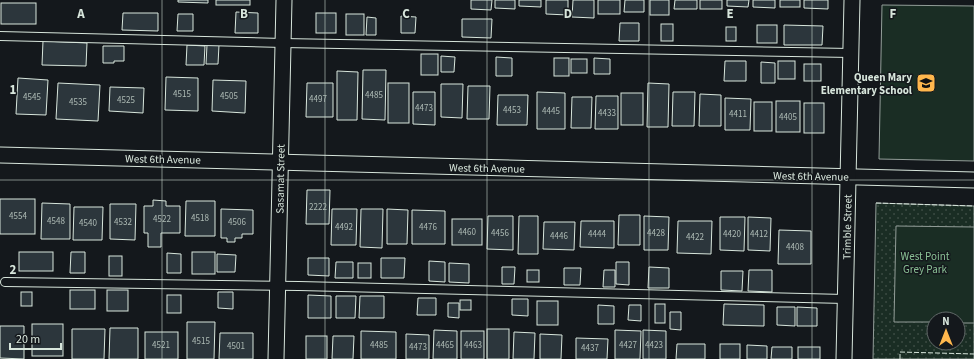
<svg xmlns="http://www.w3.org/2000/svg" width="974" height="359" font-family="'Source Sans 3',sans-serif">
  <defs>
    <pattern id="grass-dots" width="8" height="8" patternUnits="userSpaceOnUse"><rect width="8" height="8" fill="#1a2d24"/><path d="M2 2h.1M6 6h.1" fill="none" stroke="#3b4b43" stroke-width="1.8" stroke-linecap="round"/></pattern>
  </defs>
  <rect width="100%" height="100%" fill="#14181c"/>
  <path fill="url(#grass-dots)" stroke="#939e99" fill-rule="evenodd" d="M876,203l98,3v153h-101zM934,319h24v24h-24z"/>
  <g fill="#1a2d24" stroke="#939e99">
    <path d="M882,5l92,1v155l-95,-2z"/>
    <path d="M896,226l78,1v96h-16v-4h-24v3h-40z"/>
  </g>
  <g fill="#2c363c" stroke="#d8e6dc">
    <path d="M178,0h30v3l-30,-1z"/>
    <rect x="216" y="0" width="34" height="5"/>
    <path d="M471,0h21l-1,10 -20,-1z"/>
    <path d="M495,0h20v9l-20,-1z"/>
    <path d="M519,0h22v7l-22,-1z"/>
    <path d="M546,0h22v15l-22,-1z"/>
    <path d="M573,0h21v18l-22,-1z"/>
    <rect x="598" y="0" width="22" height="14"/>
    <path d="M625,0h19v12h-20z"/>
    <rect x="650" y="0" width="19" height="15"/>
    <path d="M675,0h22v9h-23z"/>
    <rect x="700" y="0" width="22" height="9"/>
    <path d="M727,0h22l-1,7 -21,-1z"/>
    <path d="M753,0h22v8l-22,-1z"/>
    <rect x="780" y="0" width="20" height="7"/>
    <path d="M804,0h24v9l-24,-1z"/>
    <rect x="1" y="3" width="35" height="21"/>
    <path d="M236,12l22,1v20h-23z"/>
    <path d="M123,13h35v18l-36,-1z"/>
    <rect x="316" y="13" width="20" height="20"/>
    <path d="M178,14h15v17h-16z"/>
    <rect x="346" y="14" width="18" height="21"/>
    <path d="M401,16l15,1 -1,16h-14z"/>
    <path d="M367,17l9,1v17h-10z"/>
    <path d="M462,19h30l-1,19 -29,-1z"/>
    <path d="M620,23h19v18h-20z"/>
    <rect x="661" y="24" width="12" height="17"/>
    <rect x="757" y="25" width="20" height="18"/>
    <path d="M784,25l39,1 -1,19h-38z"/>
    <rect x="726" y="27" width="10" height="14"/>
    <path d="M43,41l44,2 -1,23 -44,-1z"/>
    <path d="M187,45l18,1 -1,19h-18z"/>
    <path d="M207,45h12l-1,19h-12z"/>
    <path d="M103,46h21v15h-10v2h-11z"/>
    <rect x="421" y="54" width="17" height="21"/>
    <path d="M441,56l14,1 -1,15h-13z"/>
    <path d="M496,57l16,1v18h-16z"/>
    <rect x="554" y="58" width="15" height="18"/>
    <path d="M594,58l16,1v15h-16z"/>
    <rect x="571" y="59" width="16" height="14"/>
    <path d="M725,61h21v20h-22z"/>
    <rect x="778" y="61" width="17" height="18"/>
    <path d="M761,62l14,1v20h-14z"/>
    <rect x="804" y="64" width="17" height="17"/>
    <path d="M363,70h23l-1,50 -23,-1z"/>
    <path d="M337,71l21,1 -1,48h-20z"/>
    <path d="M166,77l32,1v33l-33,-1z"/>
    <path d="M18,78l30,2 -2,35 -30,-1z"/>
    <path d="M213,80l33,1 -1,32 -33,-2z"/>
    <path d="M58,83l42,2 -2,36 -42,-2z"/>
    <path d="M307,83h26v34h-27z"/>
    <rect x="388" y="83" width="21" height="40"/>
    <path d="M648,83l21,1 -1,43h-21z"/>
    <path d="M441,84h22l-1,34 -21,-1z"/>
    <path d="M468,86h22l-1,33h-22z"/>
    <path d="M110,87l34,1 -1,25 -34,-2z"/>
    <path d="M413,92h22v33l-22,-1z"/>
    <path d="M537,92l28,1v36h-28z"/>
    <path d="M673,92h22l-1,34h-22z"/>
    <rect x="621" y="93" width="22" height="32"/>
    <path d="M700,94l21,1v31h-22z"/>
    <path d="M498,95h30l-1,30h-30z"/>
    <path d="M596,96h22v33h-23z"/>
    <path d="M572,97h20l-1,31h-20z"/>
    <path d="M725,98l26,1 -1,31h-25z"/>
    <rect x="776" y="101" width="24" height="31"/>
    <rect x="754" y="102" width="18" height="29"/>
    <rect x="804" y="103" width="20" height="30"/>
    <path d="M307,190h23l-1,34h-23z"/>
    <rect x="0" y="199" width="35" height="35"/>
    <path d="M153,200l13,1v5h14v27h-19v14h-13v-14h-4v-27h9z"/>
    <path d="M186,201h29v35h-30z"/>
    <path d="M42,203l28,1v35h-29z"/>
    <path d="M110,204h26l-1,36 -25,-1z"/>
    <path d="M74,207h29l-1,33h-29z"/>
    <path d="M221,209l32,1v24h-11v4h-7v4h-8v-4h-6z"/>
    <path d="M332,209h25l-1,36h-25z"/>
    <path d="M361,209h22l-1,39 -22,-1z"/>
    <path d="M387,209l21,1 -1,34h-20z"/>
    <path d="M412,210l33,1v33h-33z"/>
    <path d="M619,215h21v30h-22z"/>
    <path d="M488,216h25v34l-26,-1z"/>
    <path d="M519,216h19v38h-20z"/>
    <path d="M644,216l25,1 -1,33h-24z"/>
    <path d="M720,217h25l-1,34 -24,-1z"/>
    <path d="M748,217l23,1 -1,33 -22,-1z"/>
    <rect x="452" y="219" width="30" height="26"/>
    <path d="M581,221h33v27l-34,-1z"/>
    <path d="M678,221h34l-1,33 -34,-1z"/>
    <path d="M544,222h31l-1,28 -31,-1z"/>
    <path d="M779,230l32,1v33h-33z"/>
    <rect x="19" y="252" width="34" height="19"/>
    <path d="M71,252h14v21h-15z"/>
    <rect x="192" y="252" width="23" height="22"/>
    <path d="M167,253l14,1v19h-14z"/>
    <path d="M217,254l19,1 -1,17h-18z"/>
    <rect x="109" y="256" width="13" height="20"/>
    <path d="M308,258h21v18l-21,-1z"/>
    <path d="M381,258h24l-1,20h-23z"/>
    <path d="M429,261l16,1v20l-16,-1z"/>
    <path d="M336,262h17v16h-18z"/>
    <path d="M616,262h13v23l-13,-1z"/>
    <rect x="358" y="263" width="13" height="15"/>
    <path d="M449,263l20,1v19l-20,-1z"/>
    <path d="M502,267h13l-1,17h-12z"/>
    <path d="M649,267l20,1v20h-21z"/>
    <path d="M564,268h17l-1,17h-16z"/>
    <rect x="527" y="270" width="12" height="12"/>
    <path d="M604,270h11v17h-12z"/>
    <path d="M749,270h23v22l-24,-1z"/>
    <path d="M721,271h22l-1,20 -21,-1z"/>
    <rect x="70" y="290" width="25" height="19"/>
    <rect x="107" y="290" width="21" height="21"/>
    <rect x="21" y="292" width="11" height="14"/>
    <path d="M218,292h15v17l-15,-1z"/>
    <rect x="167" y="295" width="14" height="18"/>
    <path d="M308,295l23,1v22h-23z"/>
    <path d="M336,296h20l-1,22h-19z"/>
    <path d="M360,296h24v22h-25z"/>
    <path d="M418,298h18v17h-19z"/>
    <path d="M512,299h16v17l-16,-1z"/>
    <rect x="460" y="300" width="11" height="10"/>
    <rect x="537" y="301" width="21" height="24"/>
    <path d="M448,303h11v15l-11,-1z"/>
    <rect x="655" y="304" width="10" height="19"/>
    <path d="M724,304l40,1v21l-41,-1z"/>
    <path d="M598,305l16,1v18h-16z"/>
    <path d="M629,305h12v16l-13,-1z"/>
    <path d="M777,307h18v19l-18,-1z"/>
    <path d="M797,307l20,1v18h-20z"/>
    <path d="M670,312h11v18l-11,-1z"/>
    <path d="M187,322h28l-1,37h-27z"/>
    <rect x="32" y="324" width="31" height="32"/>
    <path d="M0,326h24v33l-24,-1z"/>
    <path d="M110,328h28v31h-29z"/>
    <path d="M72,329h33l-1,30h-32z"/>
    <rect x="487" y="329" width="22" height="30"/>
    <path d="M434,330l23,1v28h-24z"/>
    <path d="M615,330l26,1 -1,28h-25z"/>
    <path d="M643,330l23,1v28h-23z"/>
    <path d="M361,331l35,1v27h-35z"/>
    <rect x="461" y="331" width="23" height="28"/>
    <rect x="145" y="332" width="33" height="27"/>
    <path d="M514,332l21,1 -1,26h-21z"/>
    <path d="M220,333h33v26h-34z"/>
    <path d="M406,334l23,1v24h-23z"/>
    <path d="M540,334l22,1 -1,24h-21z"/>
    <rect x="306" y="336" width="21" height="23"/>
    <path d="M333,336h21l-1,23h-21z"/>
    <path d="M576,338l32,1 -1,20h-31z"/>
    <path d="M677,344h28v15h-29z"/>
    <rect x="720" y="344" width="20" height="15"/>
    <path d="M747,345l20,1v13h-20z"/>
    <path d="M772,347h20v12h-21z"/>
    <rect x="798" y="347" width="22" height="12"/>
  </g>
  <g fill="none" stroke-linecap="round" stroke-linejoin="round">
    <g stroke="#d8e6dc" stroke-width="10">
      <g id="lane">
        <path d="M0,36l283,7 568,10"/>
        <path d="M5,282l294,4 546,13"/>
      </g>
    </g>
    <g stroke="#d8e6dc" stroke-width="17">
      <g id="street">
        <path d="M0,155l974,25"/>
        <path d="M276,359l8,-359"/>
        <path d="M844,359l8,-359"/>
      </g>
    </g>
    <use href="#lane" stroke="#14181c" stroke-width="8"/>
    <use href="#street" stroke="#14181c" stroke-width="15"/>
    <g stroke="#d8e6dc" stroke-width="1" stroke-dasharray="5 2" stroke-linecap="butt">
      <path d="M876,203l98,3"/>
      <path d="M900,359v-7l74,2"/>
    </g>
  </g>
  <path fill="none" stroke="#d8e6dc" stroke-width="1" stroke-opacity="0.55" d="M162,0v359M325,0v359M487,0v359M649,0v359M812,0v359M0,180h974"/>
  <defs>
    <g id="school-square" transform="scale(1)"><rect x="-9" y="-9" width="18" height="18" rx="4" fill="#ffb74d" stroke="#14181c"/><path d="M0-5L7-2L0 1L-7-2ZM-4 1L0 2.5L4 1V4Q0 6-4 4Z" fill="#111"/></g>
  </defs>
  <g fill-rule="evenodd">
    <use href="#school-square" x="926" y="83"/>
  </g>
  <g text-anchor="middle" stroke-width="3" stroke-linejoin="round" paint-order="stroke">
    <g font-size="9" fill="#adbab4">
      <text x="182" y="97">4515</text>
      <text x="374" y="98">4485</text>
      <text x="229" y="99">4505</text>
      <text x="32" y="100">4545</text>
      <text x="318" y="102">4497</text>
      <text x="126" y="103">4525</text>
      <text x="78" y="105">4535</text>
      <text x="424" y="111">4473</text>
      <text x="512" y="113">4453</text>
      <text x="551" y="114">4445</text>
      <text x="607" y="116">4433</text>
      <text x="738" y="117">4411</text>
      <text x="788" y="120">4405</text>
      <text x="318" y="210">2222</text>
      <text x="18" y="219">4554</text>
      <text x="200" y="221">4518</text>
      <text x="162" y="222">4522</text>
      <text x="56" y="224">4548</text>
      <text x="123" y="225">4532</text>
      <text x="237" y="225">4506</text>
      <text x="88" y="226">4540</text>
      <text x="344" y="230">4492</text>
      <text x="428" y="230">4476</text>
      <text x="467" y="235">4460</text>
      <text x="500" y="236">4456</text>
      <text x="656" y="236">4428</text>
      <text x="597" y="237">4444</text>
      <text x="732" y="237">4420</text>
      <text x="759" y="237">4412</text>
      <text x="559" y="239">4446</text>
      <text x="695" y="240">4422</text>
      <text x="795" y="250">4408</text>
      <text x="201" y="344">4515</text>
      <text x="161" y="348">4521</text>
      <text x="379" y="348">4485</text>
      <text x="445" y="348">4465</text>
      <text x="473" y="348">4463</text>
      <text x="628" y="348">4427</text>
      <text x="654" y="348">4423</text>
      <text x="236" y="349">4501</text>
      <text x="418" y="350">4473</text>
      <text x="590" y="351">4437</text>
    </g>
    <g font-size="11" font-weight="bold" fill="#d8e6dc" stroke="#14181c" text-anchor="end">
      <text x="912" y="81">Queen Mary<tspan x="912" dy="13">Elementary School</tspan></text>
    </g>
    <g font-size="11" fill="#d8e6dc" stroke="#14181c">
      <text transform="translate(163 159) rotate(1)" y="4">West 6th Avenue</text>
      <text transform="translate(487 168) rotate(1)" y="4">West 6th Avenue</text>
      <text transform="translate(811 176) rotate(1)" y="4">West 6th Avenue</text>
      <text transform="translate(280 179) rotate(-89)" y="4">Sasamat Street</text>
      <text transform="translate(847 227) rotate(-89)" y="4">Trimble Street</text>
    </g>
    <g font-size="11" fill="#8ac095" stroke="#14181c">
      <text x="925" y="260">West Point<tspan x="925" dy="13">Grey Park</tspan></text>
    </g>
  </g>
  <g font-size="13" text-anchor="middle" font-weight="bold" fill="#d8e6dc" stroke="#14181c" stroke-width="3" stroke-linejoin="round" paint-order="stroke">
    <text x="81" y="18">A</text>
    <text x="244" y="18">B</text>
    <text x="406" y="18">C</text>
    <text x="568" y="18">D</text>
    <text x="730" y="18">E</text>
    <text x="893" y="18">F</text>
    <text x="13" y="94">1</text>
    <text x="13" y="274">2</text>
  </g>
  <g transform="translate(946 331)"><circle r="19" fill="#14181c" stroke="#626a69"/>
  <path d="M0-3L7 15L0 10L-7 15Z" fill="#ffb74d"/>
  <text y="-6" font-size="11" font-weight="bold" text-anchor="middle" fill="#d8e6dc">N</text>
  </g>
  <path d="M10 343v6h51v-6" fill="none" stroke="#d8e6dc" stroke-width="2"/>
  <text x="16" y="343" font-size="12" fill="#d8e6dc" stroke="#14181c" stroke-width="3" paint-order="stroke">20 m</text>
</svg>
